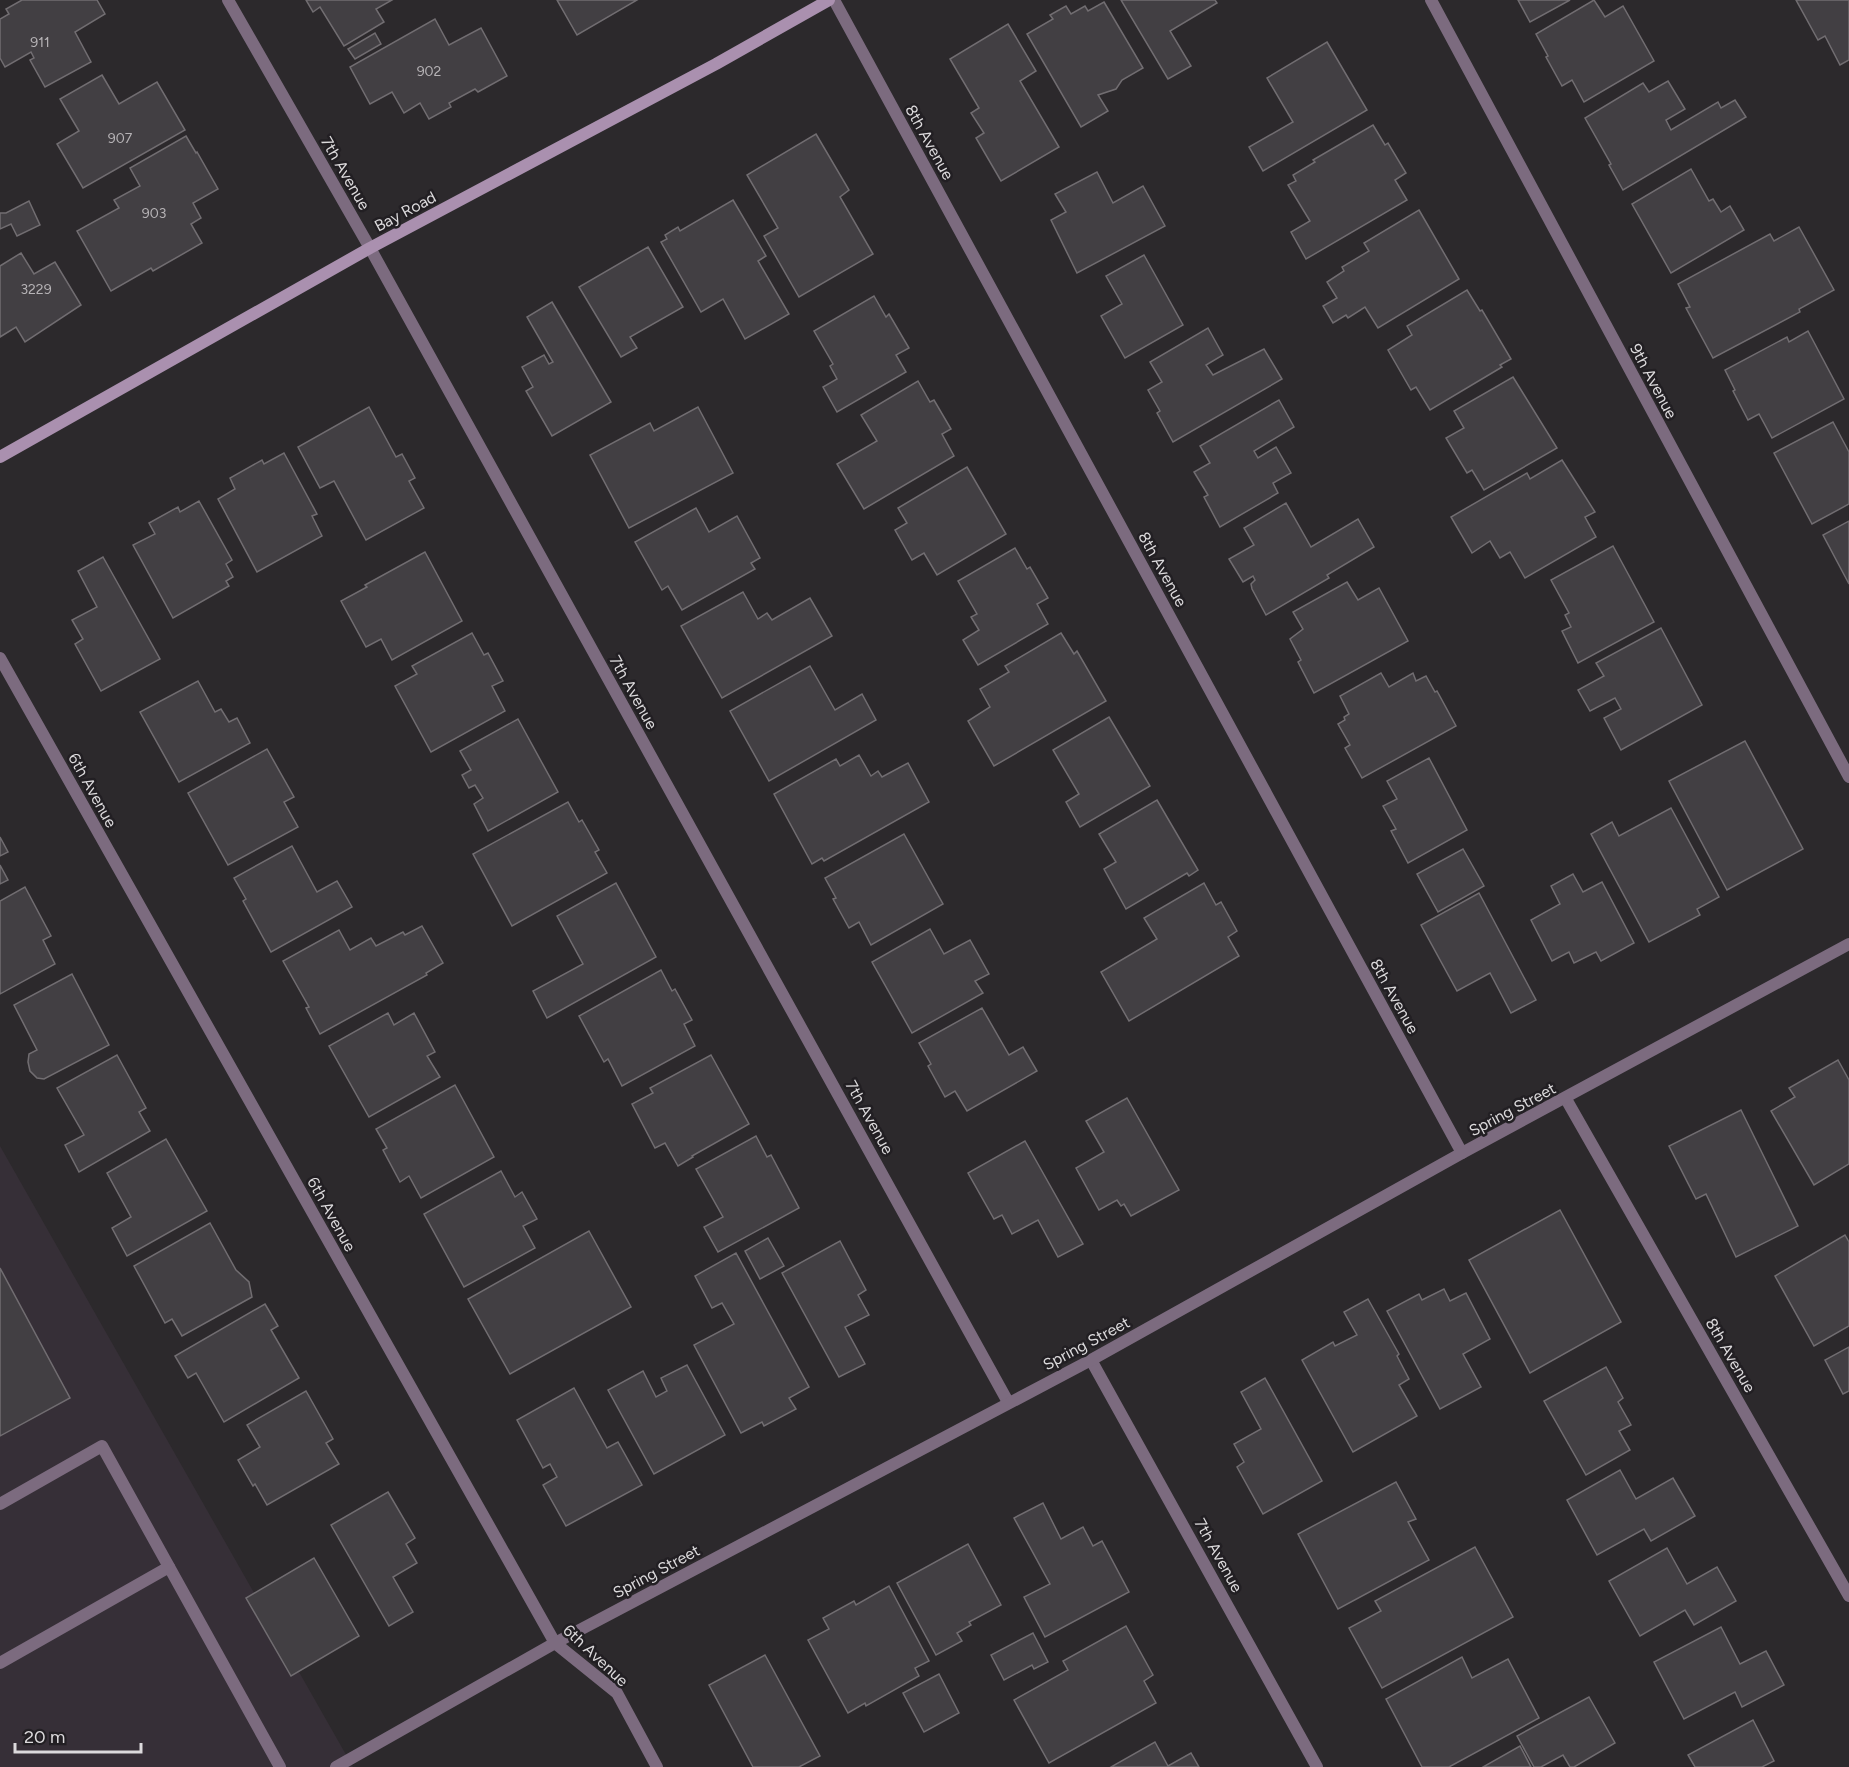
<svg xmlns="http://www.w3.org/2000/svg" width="1849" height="1767" font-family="Figtree,sans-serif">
  <rect width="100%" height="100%" fill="#2c292c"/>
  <path fill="#362f37" d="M0,1146l353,621h-353z"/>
  <g fill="#423f43" stroke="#716d71" stroke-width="1.5">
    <path d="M22,0h75l8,14 -30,18 16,30 -46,25 -15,-27 4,-2 -3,-6 -26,15 -5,-9v-39l9,-5 -3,-5z"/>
    <path d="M306,0h86l-16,9 8,13 -40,24 -24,-39 -7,5z"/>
    <path d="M557,0h80l-60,35z"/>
    <path d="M1121,0h94l2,3 -47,28 21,35 -23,13z"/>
    <path d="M1518,0h52l-40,22z"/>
    <path d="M1594,0l11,17 18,-11 31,55 -70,41 -12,-22 -10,6 -16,-29 2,-1 -12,-22z"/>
    <path d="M1796,0h53v60l-9,5 -15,-29 -7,4z"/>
    <path d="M1104,2l39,66 -21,12 -6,9 -18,6 10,16 -27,16 -54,-93 26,-15 -3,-4 16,-9 5,8 14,-8 3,5z"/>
    <path d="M435,19l14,26 32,-17 26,48 -29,16 -3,-3 -26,14 2,4 -22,12 -9,-16 -16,10 -12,-21 -22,12 -20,-37z"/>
    <path d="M1008,24l28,47 -16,10 39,66 -58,34 -25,-43 8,-5 -13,-20 8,-5 -29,-49z"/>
    <path d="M375,33l6,11 -26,15 -7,-10z"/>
    <path d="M1327,42l40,68 -104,61 -14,-24 44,-25 -26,-44z"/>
    <path d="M102,75l17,29 38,-22 28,48 -102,58 -26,-44 22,-13 -19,-32z"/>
    <path d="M1668,81l17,28 -19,11 5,10 47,-28 3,6 14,-8 11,17 -123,73 -14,-25 2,-1 -26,-46 58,-35 6,9z"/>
    <path d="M1373,125l12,20 3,-2 18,30 -11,7 12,20 -101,59 -15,-27 19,-11 -22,-36 8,-4 -3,-6 22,-13 -2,-2z"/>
    <path d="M816,134l33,56 -9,7 33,57 -74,43 -35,-61 14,-8 -31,-53z"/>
    <path d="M186,136l10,17 1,-1 21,37 -25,14 8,15 -10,6 11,19 -49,28 -2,-3 -40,23 -34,-60 42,-23 -5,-8 26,-14 -10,-18z"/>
    <path d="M1691,169l18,32 4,-2 8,13 9,-6 14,24 -73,43 -39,-69z"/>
    <path d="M1097,172l16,31 30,-17 22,40 -88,47 -26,-53 15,-8 -11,-18z"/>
    <path d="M733,200l33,56 -8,5 31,53 -44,25 -22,-40 -22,13 -40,-70 6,-3 -2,-4 13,-8 2,4z"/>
    <path d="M29,201l11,24 -23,11 -6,-12 -11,5v-16h6z"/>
    <path d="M1419,210l40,69 -81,49 -13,-21 -17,11 -2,-3 -13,8 -10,-17 14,-8 -10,-16 17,-11 -2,-4 27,-16 -5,-8z"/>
    <path d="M1799,227l35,63 -35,19 1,3 -87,46 -27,-50 4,-1 -12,-23 92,-50 4,7z"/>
    <path d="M648,247l35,60 -53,30 7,11 -16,9 -42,-70z"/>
    <path d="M21,253l13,21 21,-12 26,43 -56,37 -9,-15 -16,10v-71z"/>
    <path d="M1144,255l39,70 -58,33 -24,-42 21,-12 -16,-28z"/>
    <path d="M1467,290l13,21 2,-1 29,49 -11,6 2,2 -72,43 -14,-23 -5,3 -23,-40 24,-15 -5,-9z"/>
    <path d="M874,296l12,21 3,-3 20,34 -13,7 10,17 -69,40 -14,-25 14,-8 -7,-13 3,-2 -19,-33z"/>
    <path d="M552,302l59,100 -59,34 -26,-45 7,-4 -11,-20 22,-12 5,9 4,-2 -26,-45z"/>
    <path d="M1208,328l15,27 -17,10 7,10 51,-26 18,30 -109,63 -16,-29 3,-2 -12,-21 14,-8 -12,-20z"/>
    <path d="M1808,331l36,68 -72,39 -13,-24 -11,6 -15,-29 2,-1 -10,-20 62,-33 2,5z"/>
    <path d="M1513,377l44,71 -73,42 -12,-20 -5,3 -21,-35 18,-10 -10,-17z"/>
    <path d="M918,381l12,21 4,-2 17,29 -9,5 12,22 -90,53 -27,-45 40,-23 -16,-26z"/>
    <path d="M1279,400l15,27 -40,24 4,7 18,-11 15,26 -18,10 5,10 -58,34 -16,-30 4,-2 -14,-23 16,-9 -10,-17z"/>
    <path d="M369,407l27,50 6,-3 13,24 -6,3 15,27 -58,32 -32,-59 -14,7 -22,-41z"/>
    <path d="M698,407l35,66 -104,55 -39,-73 60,-32 4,8z"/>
    <path d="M1833,422l16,30v52l-37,20 -38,-71z"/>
    <path d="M284,453l33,61 -5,2 10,20 -65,36 -39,-73 17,-10 -5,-11 32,-18 2,4z"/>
    <path d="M1562,460l33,52 -10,5 11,20 -71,41 -15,-26 -10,6 -10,-17 -18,12 -21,-36 76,-44 3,6z"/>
    <path d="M967,467l39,67 -69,41 -13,-22 -12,7 -17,-30 12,-7 -9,-15z"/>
    <path d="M199,501l33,59 -6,4 7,13 -7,4 3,5 -56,32 -40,-73 22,-11 -6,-11 29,-16 2,5z"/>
    <path d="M1286,503l25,44 47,-28 16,28 -47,28 2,3 -63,37 -14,-26 -1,-5 4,-4 -2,-4 -10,6 -14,-23 25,-14 -10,-17z"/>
    <path d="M696,508l13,24 28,-16 23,42 -9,5 4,6 -73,41 -14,-24 -6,4 -27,-48z"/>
    <path d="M1849,521v63l-26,-49z"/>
    <path d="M1613,546l41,76 -76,41 -16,-32 9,-4 -6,-12 4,-2 -18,-33z"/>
    <path d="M1015,548l12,21 3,-2 18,31 -11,6 11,20 -70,41 -15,-25 16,-10 -8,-13 6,-3 -19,-33z"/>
    <path d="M425,552l37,69 -70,39 -11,-21 -15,8 -25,-46 26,-14 -2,-2z"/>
    <path d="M103,557l57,102 -59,32 -26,-47 8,-5 -11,-19 25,-13 -19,-36z"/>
    <path d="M1347,582l11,18 21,-12 29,53 -94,52 -16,-31 3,-2 -11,-21 13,-10 -10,-17z"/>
    <path d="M743,592l15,27 9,-6 5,7 38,-22 22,38 -110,62 -41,-72z"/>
    <path d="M1661,628l41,77 -81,45 -17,-32 17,-9 -6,-11 -25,13 -12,-21 26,-14 -8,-13z"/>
    <path d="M472,633l12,22 4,-2 15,28 -11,5 13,25 -74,41 -36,-66 22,-12 -5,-8z"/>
    <path d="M1061,633l13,21 3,-3 29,50 -112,65 -26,-45 22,-14 -10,-18 29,-17 -4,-6z"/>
    <path d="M810,666l25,44 27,-16 14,26 -107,61 -39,-70z"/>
    <path d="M1381,673l8,14 24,-14 3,8 10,-5 9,16 2,-1 19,35 -94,52 -17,-30 5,-3 -12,-21 7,-4 -1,-3 5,-3 -9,-18z"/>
    <path d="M198,681l17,31 6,-3 8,13 8,-4 13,25 -71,39 -39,-70z"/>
    <path d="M1109,717l41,69 -70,41 -14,-25 13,-8 -26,-44z"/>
    <path d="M518,719l40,73 -70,39 -14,-27 9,-6 -8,-13 -6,3 -7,-13 9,-5 -11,-19z"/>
    <path d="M1745,741l58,108 -76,41 -58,-109z"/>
    <path d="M267,749l27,48 -10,5 14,25 -70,38 -40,-72z"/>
    <path d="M859,755l12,21 7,-5 4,6 26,-14 21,39 -105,59 -2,-3 -10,6 -38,-70 62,-35 4,7z"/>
    <path d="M1429,758l38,72 -59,33 -17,-32 5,-2 -13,-23 14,-7 -10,-18z"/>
    <path d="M1157,800l41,70 -9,6 -2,-3 -61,36 -22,-40 12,-7 -17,-28z"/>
    <path d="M568,802l11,20 3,-2 17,30 -4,2 12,21 -95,53 -39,-72z"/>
    <path d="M1671,808l48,89 -22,12 3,6 -51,27 -58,-108 21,-12 7,14z"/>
    <path d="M904,834l39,70 -72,41 -12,-23 -10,6 -16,-29 3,-1 -11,-20z"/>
    <path d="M0,837l8,15 -8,4z"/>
    <path d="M292,846l25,46 20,-11 15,26 -81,45 -28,-51 3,-2 -12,-21z"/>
    <path d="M1463,849l21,37 -46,26 -21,-38z"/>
    <path d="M0,865l8,15 -8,4z"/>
    <path d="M1573,874l10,18 19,-10 32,61 -33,18 -5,-9 -22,11 -5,-11 -17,9 -21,-41 29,-16 -9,-18z"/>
    <path d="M616,883l40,74 -109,61 -14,-27 50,-27 -26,-48z"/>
    <path d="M1204,883l12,22 5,-3 16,29 -9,6 11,19 -110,65 -28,-49 56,-33 -13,-21z"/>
    <path d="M25,887l26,49 -8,4 12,24 -55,30v-93z"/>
    <path d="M1479,893l57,107 -25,13 -21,-40 -33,18 -36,-66z"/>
    <path d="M422,926l21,37 -17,10 1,2 -107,59 -14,-26 3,-1 -26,-46 56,-31 11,20 21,-12 5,8 27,-14 2,3z"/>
    <path d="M930,929l14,25 26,-14 19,34 -14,7 8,12 -71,40 -40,-71z"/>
    <path d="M661,970l11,21 3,-2 17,31 -8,4 11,22 -73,40 -14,-27 -4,3 -25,-46z"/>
    <path d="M72,974l37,71 -65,34 -7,-1 -7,-7 -2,-9 1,-8 8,-4 -23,-45z"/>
    <path d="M982,1008l27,47 14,-8 14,24 -70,40 -12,-20 -10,6 -17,-31 3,-2 -12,-21z"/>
    <path d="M388,1013l6,12 20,-12 21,39 -8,4 13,21 -71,40 -40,-71z"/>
    <path d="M117,1055l29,53 -7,4 11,19 -71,41 -14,-27 19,-10 -27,-47z"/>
    <path d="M711,1055l38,69 -57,32 1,1 -15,9 -13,-23 -10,5 -23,-44 21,-11 -3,-5z"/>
    <path d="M1838,1060l11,20v84l-35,21 -43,-74 24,-14 -6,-9z"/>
    <path d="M455,1085l39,72 -73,41 -12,-22 -9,6 -17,-32 4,-2 -11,-19z"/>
    <path d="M1127,1098l52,92 -48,26 -7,-12 -3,2 -4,-6 -18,10 -23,-42 28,-16 -18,-31z"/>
    <path d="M1741,1110l57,116 -62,31 -30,-63 -10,5 -27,-53z"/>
    <path d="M756,1136l11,21 4,-2 28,53 -81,44 -14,-25 19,-10 -27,-48z"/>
    <path d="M166,1139l41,72 -80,45 -15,-28 19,-11 -24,-44z"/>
    <path d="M1025,1141l58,103 -25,13 -20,-37 -26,14 -10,-19 -8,4 -26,-46z"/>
    <path d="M501,1171l14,26 7,-5 15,27 -14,7 12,22 -71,39 -40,-73z"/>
    <path d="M1560,1210l61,112 -91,51 -61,-113z"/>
    <path d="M210,1223l26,47 13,12 3,15 -70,39 -10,-17 -7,4 -31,-57z"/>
    <path d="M589,1231l42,76 -121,67 -42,-75z"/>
    <path d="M1845,1235l4,7v84l-35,20 -39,-70z"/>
    <path d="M768,1238l16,28 -24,13 -15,-28z"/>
    <path d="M840,1241l26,49 -8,5 11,20 -24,12 20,37 -26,13 -57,-104z"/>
    <path d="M736,1253l73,134 -20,11 7,11 -32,17 -2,-4 -21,11 -47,-88 40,-21 -12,-21 -10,5 -17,-32z"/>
    <path d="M0,1268l70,130 -70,38z"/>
    <path d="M1444,1289l6,12 16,-8 24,46 -27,15 18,33 -41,22 -53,-98 32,-17 3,6z"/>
    <path d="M1368,1299l31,55 -2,2 12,23 -10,6 18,31 -64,36 -51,-92 31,-18 2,4 22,-11 -13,-23z"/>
    <path d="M265,1304l13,22 -7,4 28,48 -75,44 -28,-49 -8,5 -13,-22z"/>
    <path d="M1849,1347v44l-6,3 -18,-34z"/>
    <path d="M687,1365l38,70 -71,39 -46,-84 35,-19 13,26 11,-6 -6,-13z"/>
    <path d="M1606,1367l17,31 -5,4 13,23 -12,6 11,19 -44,25 -42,-74z"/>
    <path d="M1265,1378l57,103 -59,33 -26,-47 7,-5 -10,-18 27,-15 -20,-37z"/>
    <path d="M574,1388l33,60 11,-6 24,43 -76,41 -23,-41 14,-8 -7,-13 -7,4 -26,-48z"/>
    <path d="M306,1391l27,48 -7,4 13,21 -72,41 -12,-21 -2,2 -15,-26 22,-13 -13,-22z"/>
    <path d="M1620,1470l16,29 37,-21 22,38 -44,25 -7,-12 -47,26 -30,-55z"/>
    <path d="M1396,1482l20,37 -8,3 21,38 -91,49 -40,-75z"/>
    <path d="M388,1492l27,46 -9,6 11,19 -24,14 20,35 -24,14 -58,-101z"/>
    <path d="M1043,1503l18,36 22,-12 10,19 9,-5 27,51 -84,45 -21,-40 26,-13 -36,-66z"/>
    <path d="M968,1544l33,61 -32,17 2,3 -14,8 5,8 -26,14 -39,-72z"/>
    <path d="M1475,1547l38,70 -131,71 -33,-60 32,-17 -6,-10z"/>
    <path d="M1667,1548l20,36 30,-17 19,34 -42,24 -9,-15 -45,26 -31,-55z"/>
    <path d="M314,1558l45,78 -68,40 -45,-78z"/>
    <path d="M889,1586l40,75 -14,7 4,8 -53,30 -1,-3 -17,10 -40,-73 21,-11 -6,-11 31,-17 2,4z"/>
    <path d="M1126,1626l27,49 -9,6 12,22 -107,60 -35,-63 54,-30 -5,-9z"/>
    <path d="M1721,1627l19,37 26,-13 18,34 -42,22 -7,-15 -51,27 -30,-57z"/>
    <path d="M1033,1633l15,29 -14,7 -2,-4 -28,15 -13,-25z"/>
    <path d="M765,1655l55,101 -21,11h-46l-44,-82z"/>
    <path d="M1462,1657l10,21 36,-19 31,59 -90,49h-27l-36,-68z"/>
    <path d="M939,1674l20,39 -35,19 -21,-39z"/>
    <path d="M1589,1697l26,46 -41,24h-4l-7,-12 -22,12h-7l-17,-31z"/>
    <path d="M1753,1720l21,41 -12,6h-67l-7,-12z"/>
    <path d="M1155,1742l13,24 23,-13 8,14h-88z"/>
    <path d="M1520,1746l11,21h-48z"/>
  </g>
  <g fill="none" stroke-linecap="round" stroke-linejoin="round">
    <g stroke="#7c6b7f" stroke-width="12">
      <path d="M0,1504l102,-58 178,321"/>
      <path d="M0,1663l169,-96"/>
    </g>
    <g stroke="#7c6b7f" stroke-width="12">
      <path d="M228,0l142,248 638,1154"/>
      <path d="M834,0l628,1153"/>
      <path d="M1431,0l418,777"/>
      <path d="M0,658l555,985 62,50 40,74"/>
      <path d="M1566,1099l283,497"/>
      <path d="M1091,1360l226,407"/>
      <path d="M336,1767l219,-124 536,-283 371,-207 387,-209"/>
    </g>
    <path stroke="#aa90af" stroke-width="12" d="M0,457l370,-209 346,-184 113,-64"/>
  </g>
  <g text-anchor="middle" stroke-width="5" stroke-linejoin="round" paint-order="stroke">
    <g font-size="14" fill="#b6b3b6">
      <text x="40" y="47">911</text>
      <text x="429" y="76">902</text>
      <text x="120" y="143">907</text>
      <text x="154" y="218">903</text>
      <text x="36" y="294">3229</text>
    </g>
    <g font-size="16" fill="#dcdadc" stroke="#221f23">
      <text transform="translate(930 142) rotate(61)" y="6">8th Avenue</text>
      <text transform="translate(346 173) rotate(60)" y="6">7th Avenue</text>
      <text transform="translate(405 211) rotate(-28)" y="6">Bay Road</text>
      <text transform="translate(1654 381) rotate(62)" y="6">9th Avenue</text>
      <text transform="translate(1163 569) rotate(61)" y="6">8th Avenue</text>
      <text transform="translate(634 692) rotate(61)" y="6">7th Avenue</text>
      <text transform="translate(93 790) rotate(61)" y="6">6th Avenue</text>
      <text transform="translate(1395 996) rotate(61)" y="6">8th Avenue</text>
      <text transform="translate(1512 1109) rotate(-28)" y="6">Spring Street</text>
      <text transform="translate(870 1117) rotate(61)" y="6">7th Avenue</text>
      <text transform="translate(332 1214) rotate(61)" y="6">6th Avenue</text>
      <text transform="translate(1086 1343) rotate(-28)" y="6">Spring Street</text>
      <text transform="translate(1731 1355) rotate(60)" y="6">8th Avenue</text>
      <text transform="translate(1219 1555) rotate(61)" y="6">7th Avenue</text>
      <text transform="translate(656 1571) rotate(-28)" y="6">Spring Street</text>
      <text transform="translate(596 1655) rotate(43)" y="6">6th Avenue</text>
    </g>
  </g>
  <path d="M15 1743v9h126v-9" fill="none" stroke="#dcdadc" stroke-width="3"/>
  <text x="24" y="1743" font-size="18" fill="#dcdadc" stroke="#221f23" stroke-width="4.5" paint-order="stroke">20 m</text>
</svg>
